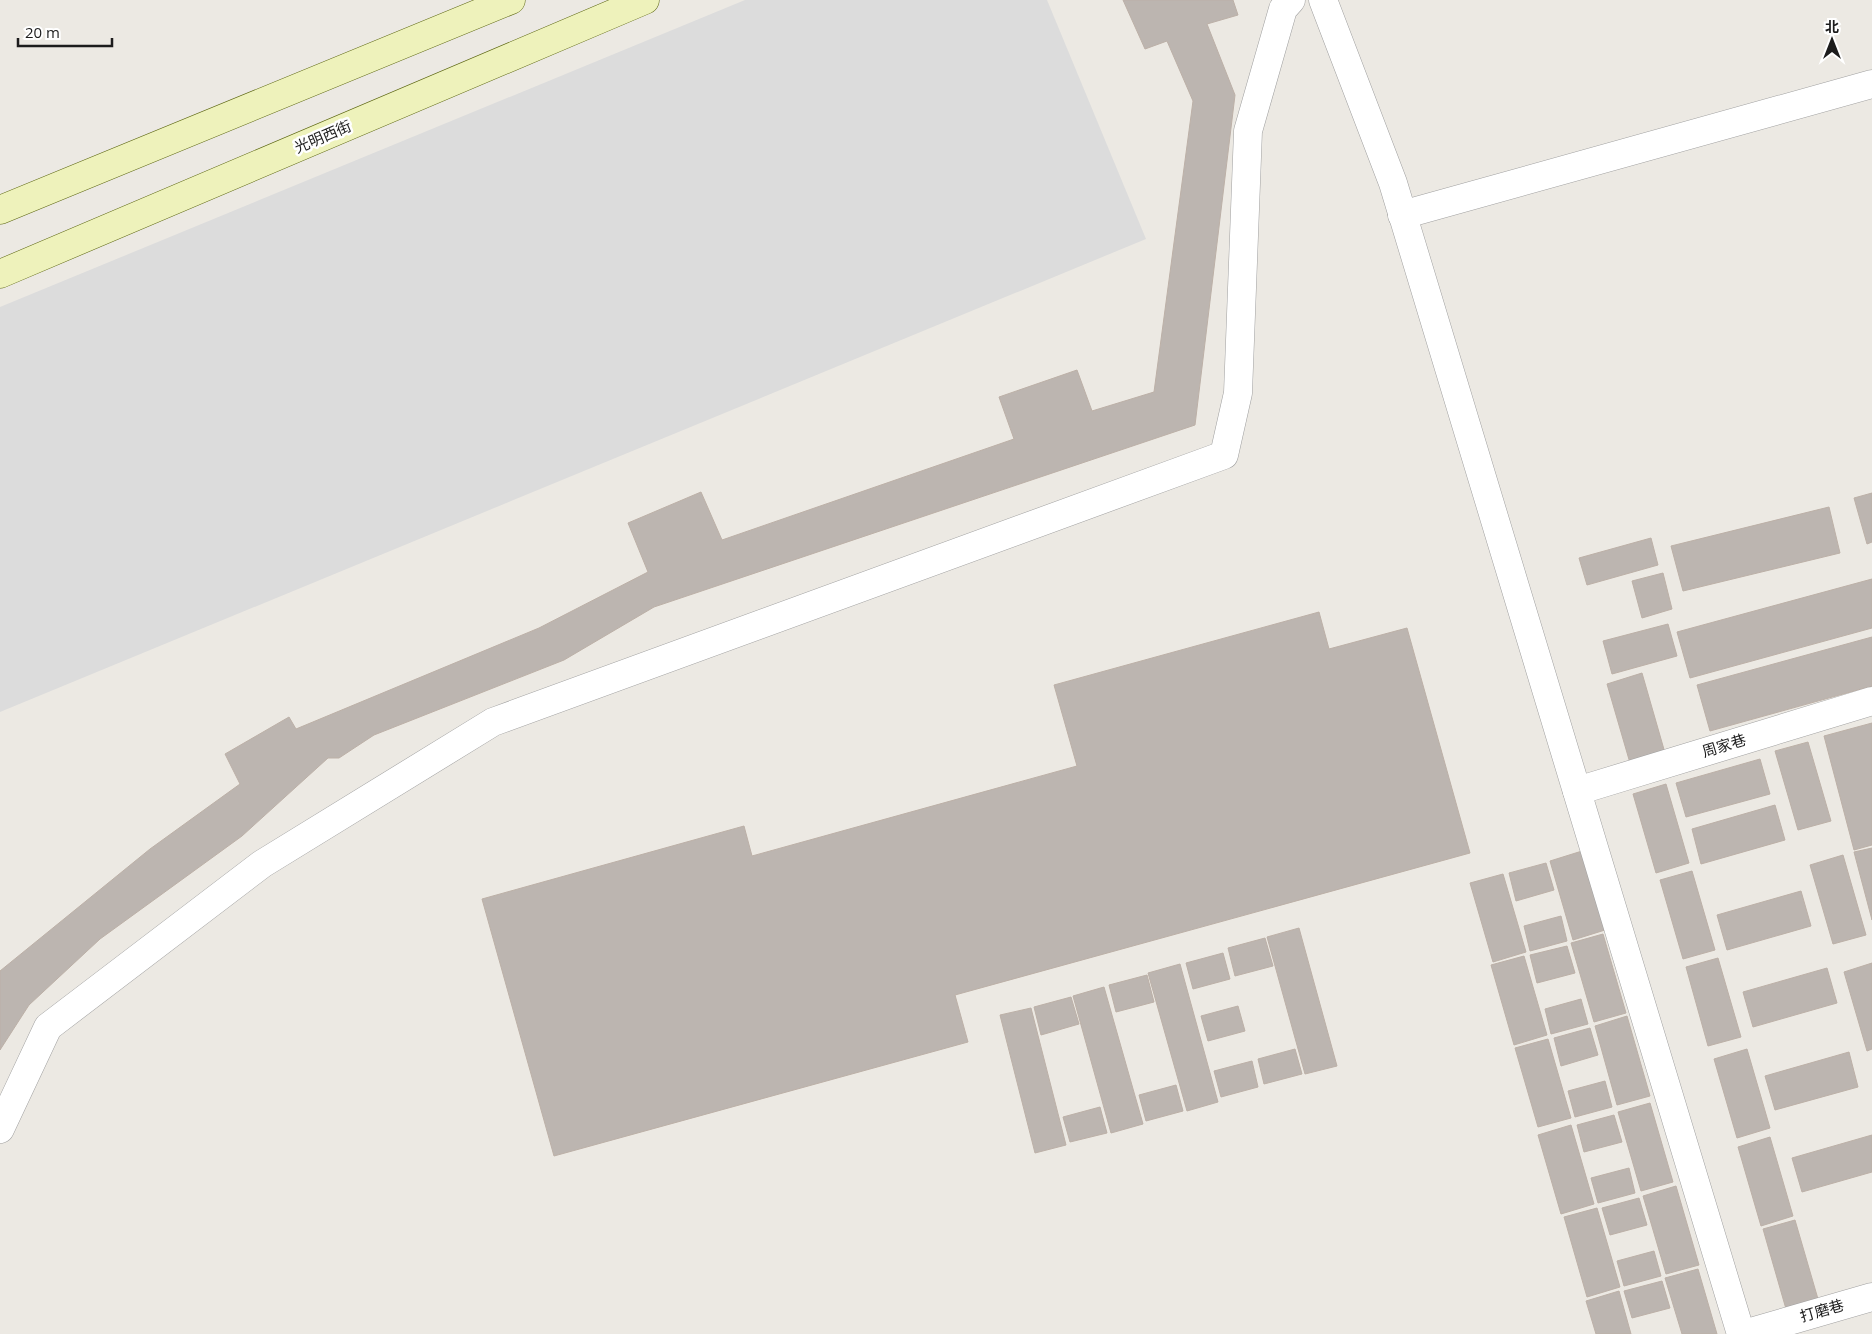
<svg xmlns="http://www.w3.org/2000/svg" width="1872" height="1334" font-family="'Open Sans','Noto Sans SC',sans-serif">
  <rect width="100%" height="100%" fill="#ece9e3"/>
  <path fill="#dcdcdc" d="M745,0h302l99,239 -1146,473v-405z"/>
  <g fill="#bcb5b0" stroke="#bcb0a7">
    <path d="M1123,0h110l5,15 -31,9 28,71 -40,330 -541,182 -90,53 -190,75 -35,23h-11l-86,78 -142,103 -71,66 -29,45v-79l150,-122 90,-65 -15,-30 64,-37 7,12 243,-101 109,-56 -20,-49 73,-31 21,48 292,-101 -15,-42 78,-27 15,41 62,-19 39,-291 -26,-60 -22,8z"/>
    <path d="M1872,493v49l-5,2 -13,-46z"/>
    <path d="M1829,507l11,46 -157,38 -12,-45z"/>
    <path d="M1651,538l7,27 -71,20 -8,-27z"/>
    <path d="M1663,573l9,36 -30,9 -10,-37z"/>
    <path d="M1872,579v49l-182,50 -13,-46z"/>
    <path d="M1319,612l10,37 78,-21 63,225 -515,142 13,47 -414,114 -72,-257 262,-73 8,30 325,-90 -23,-81z"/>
    <path d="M1668,624l9,32 -65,18 -9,-33z"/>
    <path d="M1872,637v49l-162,45 -13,-46z"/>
    <path d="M1642,673l23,80 -35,10 -23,-79z"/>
    <path d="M1872,723v122l-18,5 -30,-114z"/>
    <path d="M1808,742l23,79 -33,9 -23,-79z"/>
    <path d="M1760,759l10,35 -84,23 -10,-34z"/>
    <path d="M1666,784l23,79 -33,10 -23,-79z"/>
    <path d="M1775,805l10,35 -84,24 -9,-35z"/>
    <path d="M1872,848v72l-18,-68z"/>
    <path d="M1582,851l23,79 -32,10 -23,-79z"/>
    <path d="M1843,855l23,80 -33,9 -23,-79z"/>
    <path d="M1546,863l8,27 -38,11 -7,-28z"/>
    <path d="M1692,871l23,79 -32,9 -23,-79z"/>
    <path d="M1503,874l23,78 -33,10 -23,-79z"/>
    <path d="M1801,891l10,35 -84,24 -10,-35z"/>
    <path d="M1561,916l6,25 -37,10 -6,-25z"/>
    <path d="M1299,928l38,138 -32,8 -38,-137z"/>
    <path d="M1603,934l23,79 -32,9 -23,-79z"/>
    <path d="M1265,938l8,28 -38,10 -7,-28z"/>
    <path d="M1567,946l8,27 -38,10 -7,-28z"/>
    <path d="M1223,953l7,26 -37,10 -7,-26z"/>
    <path d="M1524,956l23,79 -33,10 -23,-80z"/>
    <path d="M1718,958l23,79 -33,9 -22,-79z"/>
    <path d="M1872,963v86l-5,2 -23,-79z"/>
    <path d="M1180,964l38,138 -31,9 -39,-138z"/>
    <path d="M1827,968l10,35 -84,24 -10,-35z"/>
    <path d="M1147,975l7,27 -38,10 -7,-27z"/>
    <path d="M1104,987l39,137 -32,9 -38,-137z"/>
    <path d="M1071,997l8,27 -38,11 -7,-28z"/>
    <path d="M1581,999l7,25 -37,10 -6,-25z"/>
    <path d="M1238,1006l7,25 -37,10 -7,-25z"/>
    <path d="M1031,1008l35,137 -31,8 -35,-138z"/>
    <path d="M1627,1016l23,80 -33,9 -22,-79z"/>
    <path d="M1590,1028l8,27 -37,11 -7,-28z"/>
    <path d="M1548,1039l23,79 -33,9 -23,-79z"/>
    <path d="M1295,1049l7,25 -38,10 -6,-25z"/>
    <path d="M1747,1049l23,79 -33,10 -23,-79z"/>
    <path d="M1849,1052l9,35 -83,23 -10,-34z"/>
    <path d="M1252,1061l6,26 -37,10 -7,-26z"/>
    <path d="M1605,1081l7,26 -37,10 -7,-26z"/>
    <path d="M1176,1085l7,26 -37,10 -7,-26z"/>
    <path d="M1650,1103l23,79 -32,9 -23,-79z"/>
    <path d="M1100,1107l7,26 -37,9 -7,-25z"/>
    <path d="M1614,1115l8,27 -38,10 -7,-27z"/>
    <path d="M1571,1125l23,79 -33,10 -23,-79z"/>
    <path d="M1872,1135v37l-70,20 -10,-34z"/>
    <path d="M1770,1137l23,79 -32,10 -23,-79z"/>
    <path d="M1629,1168l6,25 -37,10 -7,-25z"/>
    <path d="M1676,1186l23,79 -33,9 -23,-78z"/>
    <path d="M1639,1198l8,27 -37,10 -8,-27z"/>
    <path d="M1597,1208l23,79 -33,10 -23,-80z"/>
    <path d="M1795,1220l23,79 -32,10 -23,-80z"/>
    <path d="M1654,1251l7,25 -37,10 -7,-25z"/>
    <path d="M1698,1269l19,65h-35l-17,-56z"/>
    <path d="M1662,1281l8,27 -38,10 -8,-27z"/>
    <path d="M1619,1291l12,43h-35l-10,-33z"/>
  </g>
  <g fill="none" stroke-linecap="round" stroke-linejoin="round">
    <g stroke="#a0a0a0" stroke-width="29">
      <g id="minor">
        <path d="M1323,0l70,183 348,1151"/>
        <path d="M1402,215l470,-131"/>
        <path d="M1577,791l295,-90"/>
        <path d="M0,1129l48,-102 214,-163 231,-142 731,-267 14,-62 10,-262 35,-122 8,-9"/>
        <path d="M1744,1334l128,-37"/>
      </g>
    </g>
    <g stroke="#5b6510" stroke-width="29">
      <g id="secondary">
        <path d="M0,210l511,-210"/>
        <path d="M0,274l645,-274"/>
      </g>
    </g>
    <use href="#minor" stroke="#fff" stroke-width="28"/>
    <use href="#secondary" stroke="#eef2bb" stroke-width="28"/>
  </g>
  <g text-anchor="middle" stroke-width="5" stroke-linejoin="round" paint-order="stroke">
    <g font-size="15" fill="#1c1c1c" stroke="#fff">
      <text transform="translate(323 137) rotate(-23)" y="5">光明西街</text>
      <text transform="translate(1724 746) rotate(-17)" y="5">周家巷</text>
      <text transform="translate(1822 1311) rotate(-16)" y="5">打磨巷</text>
    </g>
  </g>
  <g transform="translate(1832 40)" stroke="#ffffff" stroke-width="4" paint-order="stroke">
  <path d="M0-4L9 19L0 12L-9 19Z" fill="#1c1c1c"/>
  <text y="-8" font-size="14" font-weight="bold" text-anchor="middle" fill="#1c1c1c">北</text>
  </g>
  <path d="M18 38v8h94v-8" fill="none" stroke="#1c1c1c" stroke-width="2.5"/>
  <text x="25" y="38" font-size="15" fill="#1c1c1c" stroke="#ffffff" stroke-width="4" paint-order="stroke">20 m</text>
</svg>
